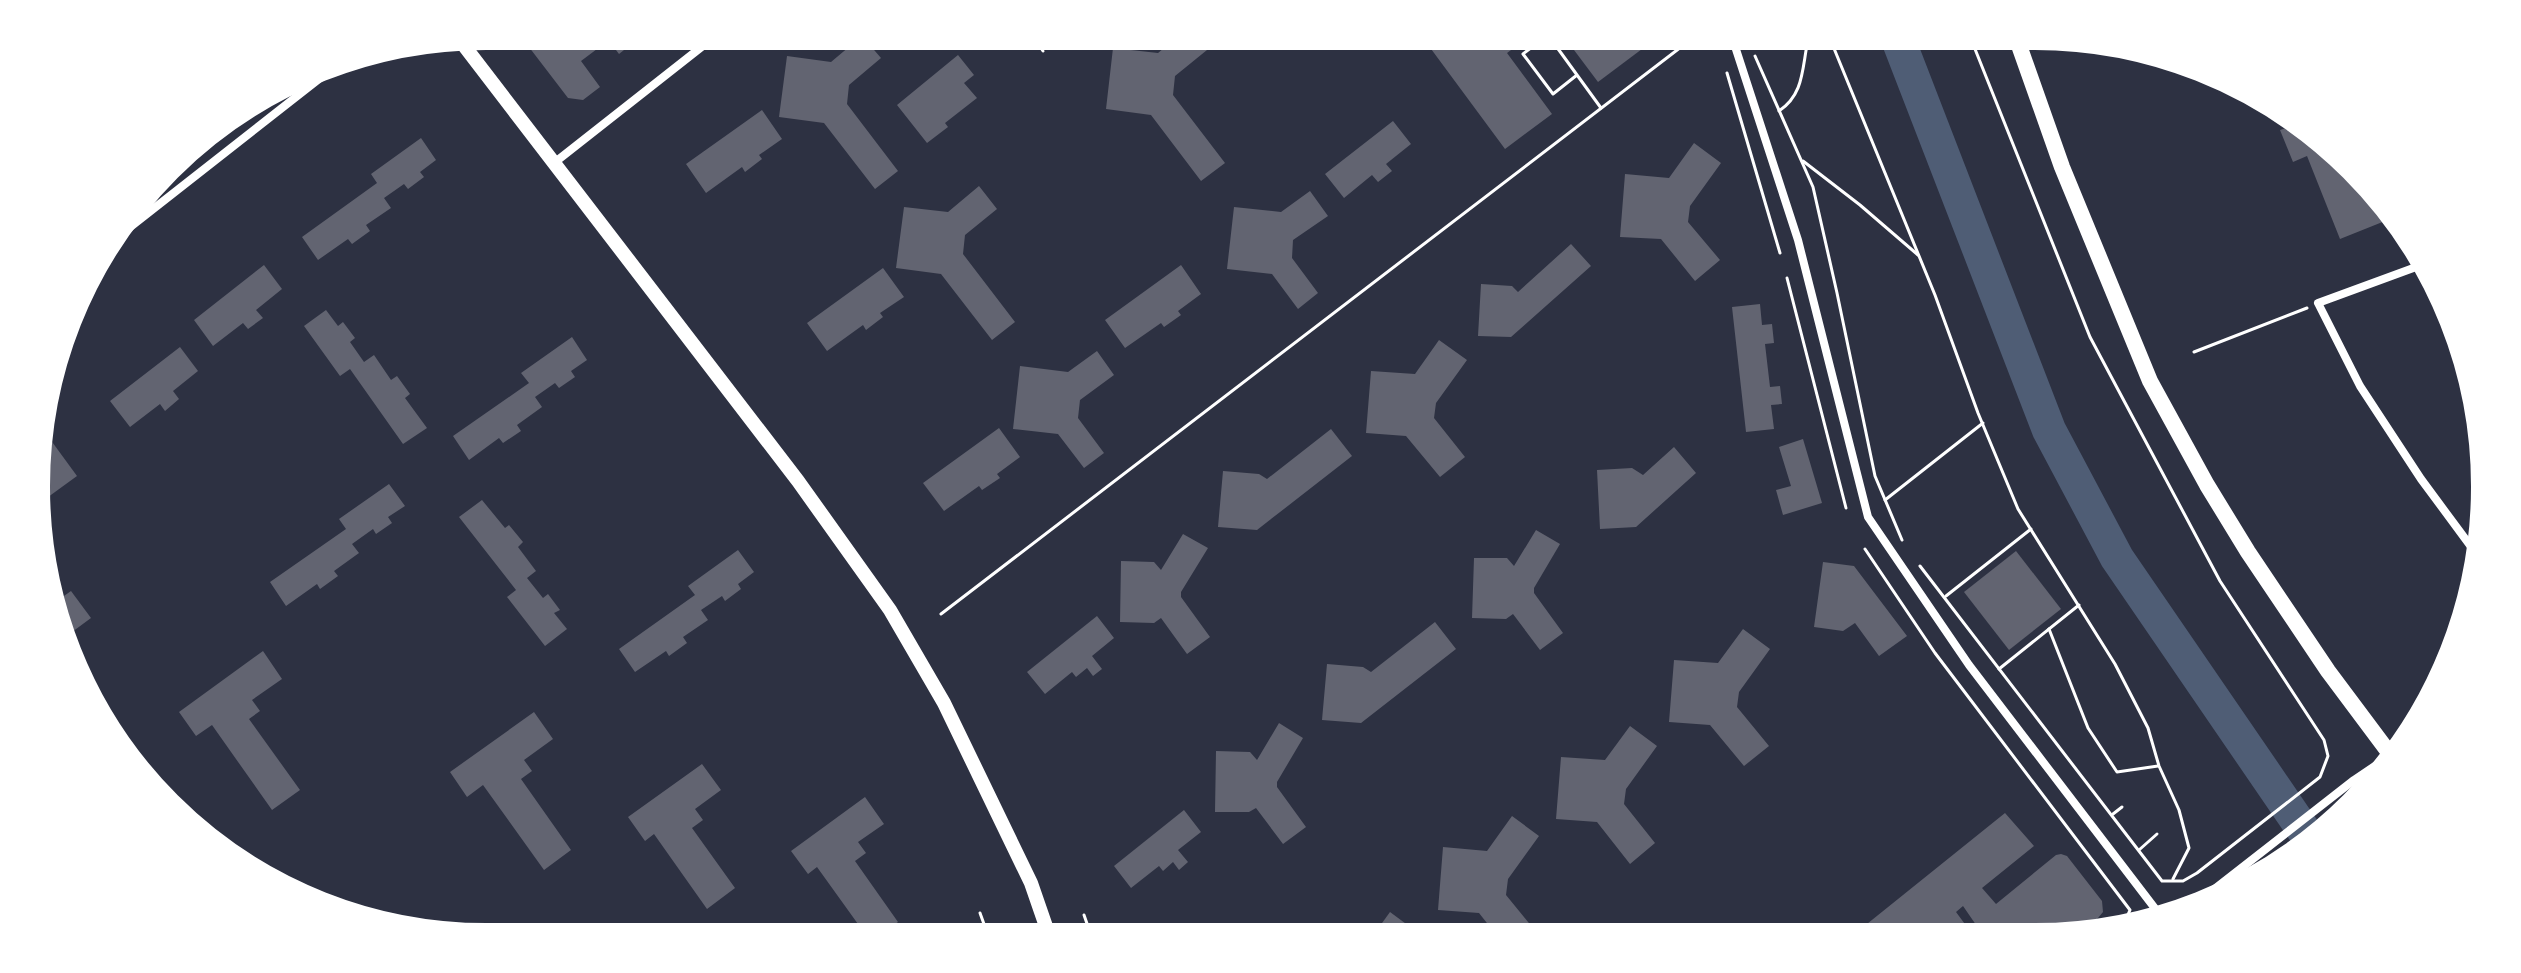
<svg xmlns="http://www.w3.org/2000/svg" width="2521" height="973" font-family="Signika,sans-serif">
  <rect width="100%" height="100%" fill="#2d3142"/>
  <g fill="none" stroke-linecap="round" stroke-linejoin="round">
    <path stroke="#4f5d75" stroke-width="34" d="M1896,34l153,396 68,128 194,283"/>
  </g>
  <g fill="#626471">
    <path d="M519,34h68l10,15 -16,12 19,26 -17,13 -15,-2z"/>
    <path d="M604,34h40l-25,20z"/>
    <path d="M1181,34h13l13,16 -32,26 -2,19 52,68 -24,18 -50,-66 -45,-6 7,-61 45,5z"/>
    <path d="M1420,34h113l-26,19 45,61 -47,35z"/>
    <path d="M1562,34h100l-64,48z"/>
    <path d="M862,36l19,22 -32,27 -2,19 51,67 -23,18 -51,-66 -45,-6 8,-61 44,6z"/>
    <path d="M958,55l16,20 -10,8 13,15 -32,25 3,4 -21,16 -30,-38z"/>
    <path d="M762,110l20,29 -23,16 3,4 -17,13 -3,-5 -36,26 -20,-29z"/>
    <path d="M2288,117l22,11 70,79 5,14 -45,18 -33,-83 -14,6 -13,-32 12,-4z"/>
    <path d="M1393,121l18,23 -25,20 6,7 -14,11 -6,-7 -28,23 -19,-24z"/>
    <path d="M421,138l15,22 -16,12 4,5 -16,12 -4,-5 -20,14 7,10 -25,17 4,6 -18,13 -4,-5 -30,21 -16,-23 75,-54 -6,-9z"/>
    <path d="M1694,143l27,20 -31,43 -2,16 32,38 -25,21 -34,-42 -41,-2 5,-63 44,4z"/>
    <path d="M979,186l18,23 -32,26 -2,19 52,68 -23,18 -51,-66 -45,-6 8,-61 44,5z"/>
    <path d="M1310,191l18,25 -35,24 -1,18 26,35 -20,16 -26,-35 -45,-5 7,-62 47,5z"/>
    <path d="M1571,244l20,22 -80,71 -33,-1 3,-52 31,2 6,6z"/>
    <path d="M264,265l18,24 -26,21 7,8 -15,11 -5,-6 -30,23 -19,-26z"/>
    <path d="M1181,265l20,29 -23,17 3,4 -17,12 -3,-4 -36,25 -20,-28z"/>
    <path d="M883,268l21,29 -24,16 3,4 -17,13 -3,-5 -36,26 -20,-28z"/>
    <path d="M1760,304l2,21 10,-1 2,19 -9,1 5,43 10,-1 2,18 -11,1 3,24 -28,3 -14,-125z"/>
    <path d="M326,310l12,16 5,-4 12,16 -5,4 14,20 10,-7 17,25 6,-4 13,18 -5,4 22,30 -24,16 -53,-75 -10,7 -36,-50z"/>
    <path d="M572,337l15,23 -16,11 4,6 -16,11 -4,-5 -20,14 7,10 -25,18 4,6 -18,12 -4,-5 -30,22 -16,-24 76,-53 -8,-10z"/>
    <path d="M1439,340l28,20 -31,43 -2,15 31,39 -25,20 -34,-41 -40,-3 5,-62 44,3z"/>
    <path d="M180,347l18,24 -25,20 6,8 -14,12 -5,-7 -30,23 -20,-26z"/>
    <path d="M1097,351l17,24 -34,25 -2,18 26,35 -20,15 -26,-34 -45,-5 7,-63 48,6z"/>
    <path d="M39,424l38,52 -33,24 -4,-5z"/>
    <path d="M999,428l21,29 -23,17 3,4 -18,12 -3,-4 -35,25 -21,-28z"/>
    <path d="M1331,429l21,27 -95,74 -39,-3 5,-56 36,3 8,5z"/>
    <path d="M1803,439l19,64 -39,12 -7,-25 15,-4 -12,-39z"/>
    <path d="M1674,447l22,26 -60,54 -36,2 -3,-59 35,-2 11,7z"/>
    <path d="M389,484l16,22 -17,11 4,6 -16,11 -3,-5 -21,15 7,9 -25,18 4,5 -18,13 -3,-5 -31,22 -16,-24 76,-53 -7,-10z"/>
    <path d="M482,500l23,28 4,-3 14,17 -5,5 18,24 -9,7 16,20 5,-4 12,16 -6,3 13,16 -22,17 -38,-49 9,-7 -57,-73z"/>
    <path d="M1536,530l24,14 -26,44v5l29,40 -23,17 -27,-36 -7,5 -34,-1 2,-60h33l7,8z"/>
    <path d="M1183,534l25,14 -27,44v5l29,40 -23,17 -26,-36 -7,5 -34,-1 1,-61 33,1 7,8z"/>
    <path d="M738,550l16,22 -16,12 3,5 -16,12 -3,-5 -21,14 7,10 -25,17 4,6 -18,13 -3,-5 -31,21 -16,-23 76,-54 -7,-9z"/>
    <path d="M2016,551l45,58 -52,41 -45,-58z"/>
    <path d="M1823,562l31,4 53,70 -28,20 -24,-33 -12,8 -29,-4z"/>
    <path d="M71,591l20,27 -23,17 -14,-32z"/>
    <path d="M1097,616l17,22 -22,18 10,13 -9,7 -6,-8 -11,9 -4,-5 -27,22 -18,-22z"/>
    <path d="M1435,622l21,27 -95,74 -39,-3 5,-56 36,3 8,5z"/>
    <path d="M1743,629l27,20 -31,43 -2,15 32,39 -25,20 -34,-41 -41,-3 5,-62 44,3z"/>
    <path d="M263,651l19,28 -30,21 8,11 -11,8 51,71 -28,20 -60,-85 -16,11 -17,-24z"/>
    <path d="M534,712l19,27 -29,21 8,11 -11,8 50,71 -27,20 -61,-85 -16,12 -17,-25z"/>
    <path d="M1279,723l24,15 -26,44v5l29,40 -23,17 -27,-36 -7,4h-34l1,-61 34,1 7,8z"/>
    <path d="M1630,726l27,20 -31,43 -2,15 31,39 -25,21 -33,-42 -41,-3 5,-62 44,3z"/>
    <path d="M702,764l19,26 -26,19 8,11 -11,8 43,60 -28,21 -53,-75 -9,7 -17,-24z"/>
    <path d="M865,797l19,27 -26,18 8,11 -11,8 43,61 -22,16h-8l-51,-71 -9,7 -17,-23z"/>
    <path d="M1184,810l17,22 -23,18 10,12 -9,8 -6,-8 -10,9 -4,-5 -28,22 -17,-22z"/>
    <path d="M2005,813l29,33 -52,42 14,16 60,-49 5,-1 6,2 35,45 1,11 -5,6 -23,17h-92l-20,-29 -7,6 17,23 -121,1z"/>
    <path d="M1512,816l27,20 -31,43 -2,16 31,38 -3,3 -36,1 -19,-24 -41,-3 5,-63 44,4z"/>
    <path d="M1390,912l27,20 -4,5h-41z"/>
  </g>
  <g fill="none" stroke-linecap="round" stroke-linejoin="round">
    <g stroke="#fff" stroke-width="3">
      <path d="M1031,34l12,17"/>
      <path d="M1803,34l4,11 26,1 102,249 43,118 40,96 97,155 33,64 11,38 20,44 10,38 -16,31"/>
      <path d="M1755,56l58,131 24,106 38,183 27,64"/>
      <path d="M1727,73l53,180"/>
      <path d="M1577,75l-24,19 -30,-40 25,-19 53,73"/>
      <path d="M1779,111c24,-16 23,-40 28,-66"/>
      <path d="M1803,161l57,44 58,50"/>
      <path d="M1787,278l59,230"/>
      <path d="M2194,352l113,-44"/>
      <path d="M1885,500l98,-77"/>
      <path d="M1865,549l70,104 195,257 -7,16"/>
      <path d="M1920,566l242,315h21l14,-8 123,-96 8,-21 -4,-16 -104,-159 -130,-244 -121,-303"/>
      <path d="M1946,596l85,-67"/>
      <path d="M941,614l757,-580"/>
      <path d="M2049,629l39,99 29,44 41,-6"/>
      <path d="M1999,669l80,-64"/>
      <path d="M2113,814l9,-7"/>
      <path d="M2139,850l18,-16"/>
      <path d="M980,913l9,25"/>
      <path d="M1084,915l8,23"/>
    </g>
    <g stroke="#fff" stroke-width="8">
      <path d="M1731,34l67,206 70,277 101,148 191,250"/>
      <path d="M554,163l164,-129"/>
      <path d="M106,246l241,-189"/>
      <path d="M2427,263l-109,40 42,83 61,93 54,73"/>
      <path d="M2194,905l160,-125 49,-33"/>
    </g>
    <g stroke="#fff" stroke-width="14">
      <path d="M459,39l339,442 92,129 54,93 87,180 19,55"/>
      <path d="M342,910l85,21"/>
    </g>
    <path stroke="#fff" stroke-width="16" d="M2015,34l47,133 88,214 57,104 41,67 80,119 65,87"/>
  </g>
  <path d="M0 0H2521V973H0ZM486 48H2035A438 438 0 0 1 2473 486V487A438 438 0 0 1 2035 925H486A438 438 0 0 1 48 487V486A438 438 0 0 1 486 48Z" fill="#fff" fill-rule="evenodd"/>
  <path fill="none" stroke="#fff" stroke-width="4" d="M486 48H2035A438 438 0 0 1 2473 486V487A438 438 0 0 1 2035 925H486A438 438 0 0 1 48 487V486A438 438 0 0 1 486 48Z"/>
</svg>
